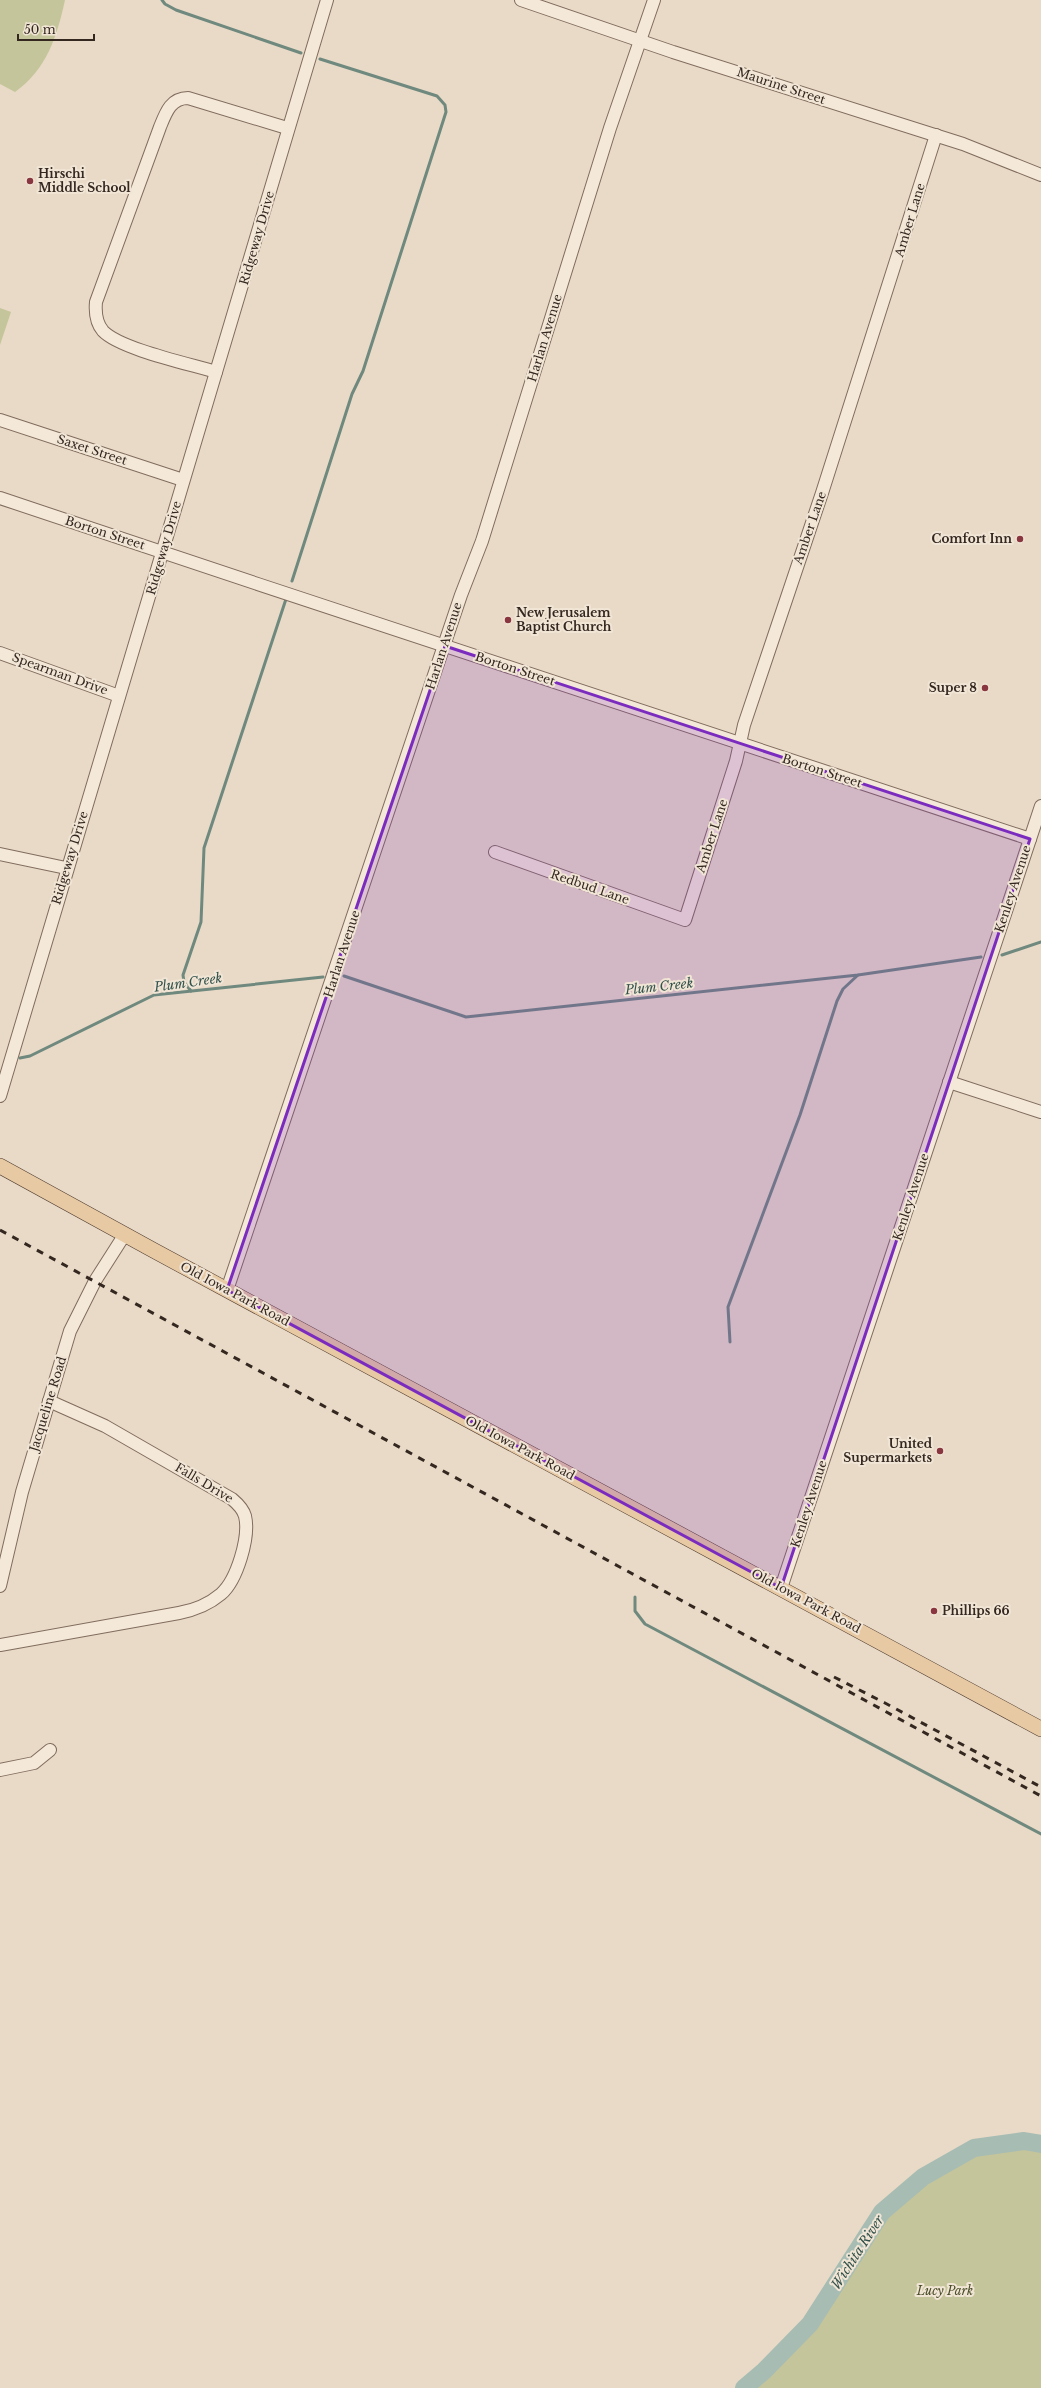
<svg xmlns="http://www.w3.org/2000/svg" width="1041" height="2388" font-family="'Libre Baskerville',serif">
  <rect width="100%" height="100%" fill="#e8dac6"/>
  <g fill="#c5c59b">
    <path d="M0,0h65c-8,36 -18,69 -50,92l-15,-8z"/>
    <path d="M0,308l11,4 -11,33z"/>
    <path d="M1024,2141l17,3v244h-297l20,-17 46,-47 72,-112 41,-35 51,-29z"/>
  </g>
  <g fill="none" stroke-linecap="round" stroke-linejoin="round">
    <g stroke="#6f897f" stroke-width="3">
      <path d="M162,0l3,4 11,6 125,43"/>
      <path d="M292,581l60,-187 11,-23 83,-259 -1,-7 -8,-9 -117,-37"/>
      <path d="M1002,955l39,-13"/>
      <path d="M344,976l122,41 392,-42 123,-18"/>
      <path d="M191,991l-7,-9 -1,-7 18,-53 3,-74 82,-249"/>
      <path d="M20,1058l10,-2 124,-61 169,-18"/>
      <path d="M730,1342l-2,-35 72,-192 37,-114 6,-12 15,-14"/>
      <path d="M635,1597v14l10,13 396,210"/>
    </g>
    <path stroke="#a7bcb3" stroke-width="18" d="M744,2388l20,-17 46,-47 72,-112 41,-35 51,-29 50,-7 17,3"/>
    <g stroke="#816c5e" stroke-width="14">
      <g id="minor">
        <path d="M521,0l152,52 290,92 78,31"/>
        <path d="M216,372c-26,-8 -96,-23 -113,-41 -7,-8 -8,-18 -7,-29l64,-175c6,-15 11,-29 28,-29l99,30"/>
        <path d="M0,420l183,60"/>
        <path d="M0,498c343,115 687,228 1030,341"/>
        <path d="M0,653l119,43"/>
        <path d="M495,852l190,68 51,-159 8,-36 78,-232 114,-358"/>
        <path d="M0,854l66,14"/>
        <path d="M949,1082l92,30"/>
        <path d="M0,1096l327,-1096"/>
        <path d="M227,1290l234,-695 21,-54 128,-413 44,-128"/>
        <path d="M0,1586l22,-94 48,-161 25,-50 30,-47"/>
        <path d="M781,1588l260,-782"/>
        <path d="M0,1645l179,-32c16,-3 29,-8 42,-19 16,-14 29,-57 24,-78 -2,-7 -7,-12 -13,-17l-127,-73 -56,-25"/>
        <path d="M0,1770l34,-7 16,-13"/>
      </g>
    </g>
    <g stroke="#503c32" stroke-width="16">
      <path id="major" d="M0,1166l153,84 888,479"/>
    </g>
    <use href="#minor" stroke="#f4e8d8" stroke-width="12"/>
    <use href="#major" stroke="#e7c9a3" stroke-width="15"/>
    <g stroke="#332720" stroke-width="3" stroke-dasharray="7 7" stroke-linecap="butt">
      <path d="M0,1230l1041,566"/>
      <path d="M834,1677l51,26 156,84"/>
    </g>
  </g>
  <path fill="#7b2cbf" fill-opacity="0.2" stroke="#7b2cbf" stroke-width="3" stroke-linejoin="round" d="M445,646l585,193 -249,749 -554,-298z"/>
  <g fill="#893641" stroke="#f1e5d5" stroke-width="1.5">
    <circle cx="30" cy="181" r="4"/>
    <circle cx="1020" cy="539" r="4"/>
    <circle cx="508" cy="620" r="4"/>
    <circle cx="985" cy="688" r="4"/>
    <circle cx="940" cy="1451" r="4"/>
    <circle cx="934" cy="1611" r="4"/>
  </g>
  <g text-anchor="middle" stroke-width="4" stroke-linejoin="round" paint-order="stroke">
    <g font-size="12" fill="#332720" stroke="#f1e5d5">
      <text transform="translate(781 86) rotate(18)" y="4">Maurine Street</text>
      <text transform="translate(910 220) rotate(-73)" y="4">Amber Lane</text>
      <text transform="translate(257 238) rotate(-74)" y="4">Ridgeway Drive</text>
      <text transform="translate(545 338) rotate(-73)" y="4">Harlan Avenue</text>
      <text transform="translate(92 450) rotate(18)" y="4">Saxet Street</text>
      <text transform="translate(810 528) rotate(-71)" y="4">Amber Lane</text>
      <text transform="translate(105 533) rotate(18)" y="4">Borton Street</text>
      <text transform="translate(164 548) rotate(-74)" y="4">Ridgeway Drive</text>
      <text transform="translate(444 646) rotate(-72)" y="4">Harlan Avenue</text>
      <text transform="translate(515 669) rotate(18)" y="4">Borton Street</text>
      <text transform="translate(60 674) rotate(20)" y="4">Spearman Drive</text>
      <text transform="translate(822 771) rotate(18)" y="4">Borton Street</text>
      <text transform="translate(712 836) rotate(-72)" y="4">Amber Lane</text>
      <text transform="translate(70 858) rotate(-73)" y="4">Ridgeway Drive</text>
      <text transform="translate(590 887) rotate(19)" y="4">Redbud Lane</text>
      <text transform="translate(1013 889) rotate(-72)" y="4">Kenley Avenue</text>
      <text transform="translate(342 954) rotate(-72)" y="4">Harlan Avenue</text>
      <text transform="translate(911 1197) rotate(-72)" y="4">Kenley Avenue</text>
      <text transform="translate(235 1294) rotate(28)" y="4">Old Iowa Park Road</text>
      <text transform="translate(48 1404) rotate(-73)" y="4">Jacqueline Road</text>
      <text transform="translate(520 1448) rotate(28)" y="4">Old Iowa Park Road</text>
      <text transform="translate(204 1483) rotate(31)" y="4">Falls Drive</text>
      <text transform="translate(809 1504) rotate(-72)" y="4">Kenley Avenue</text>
      <text transform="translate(806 1601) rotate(28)" y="4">Old Iowa Park Road</text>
    </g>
    <g font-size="12" font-weight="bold" fill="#332720" stroke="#f1e5d5" text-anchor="start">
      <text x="38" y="178">Hirschi<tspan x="38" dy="14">Middle School</tspan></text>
      <text x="1012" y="543" text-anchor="end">Comfort Inn</text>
      <text x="516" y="617">New Jerusalem<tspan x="516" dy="14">Baptist Church</tspan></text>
      <text x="977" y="692" text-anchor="end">Super 8</text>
      <text x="932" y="1448" text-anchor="end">United<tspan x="932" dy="14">Supermarkets</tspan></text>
      <text x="942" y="1615">Phillips 66</text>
    </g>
    <g font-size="12" font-style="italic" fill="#494d29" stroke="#f1e5d5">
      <text x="945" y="2295">Lucy Park</text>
    </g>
    <g font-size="13" font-style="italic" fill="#31514b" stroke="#f1e5d5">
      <text transform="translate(188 982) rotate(-8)" y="5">Plum Creek</text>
      <text transform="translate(659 986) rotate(-6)" y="5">Plum Creek</text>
      <text transform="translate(857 2252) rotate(-57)" y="5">Wichita River</text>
    </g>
  </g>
  <path d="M18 34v6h76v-6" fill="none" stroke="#332720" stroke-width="2"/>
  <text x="24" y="34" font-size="12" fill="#332720" stroke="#f1e5d5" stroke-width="3" paint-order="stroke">50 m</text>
</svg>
